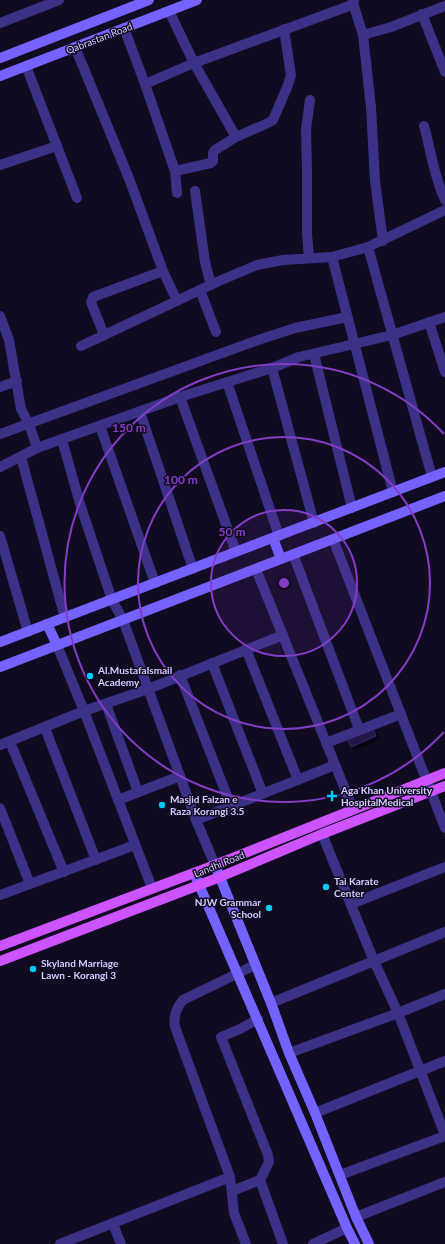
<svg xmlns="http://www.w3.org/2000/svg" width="445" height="1244" font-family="Lato,sans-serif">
  <rect width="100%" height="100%" fill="#110b22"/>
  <path fill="#0007" d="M372,727l4,3 4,10 -25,10 -3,-4z"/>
  <path fill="#231545" stroke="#3b2474" d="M372,725l4,11 -25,11 -5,-11z"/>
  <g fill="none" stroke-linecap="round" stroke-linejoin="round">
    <g stroke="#3b3187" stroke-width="10">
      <path d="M353,3l10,32 8,72 4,74 8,60"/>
      <path d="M169,11l25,52 42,74"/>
      <path d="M422,14l23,58"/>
      <path d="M0,23l59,-23"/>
      <path d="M124,28l21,56 30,87 2,22"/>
      <path d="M363,35l28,-8 54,-21"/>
      <path d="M75,47l55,134 33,90 14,30"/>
      <path d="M26,66l51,132"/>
      <path d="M145,84l49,-21 155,-57 4,-3 1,-3"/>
      <path d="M424,126c7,25 10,51 21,74"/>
      <path d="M0,165l57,-19"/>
      <path d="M175,171l36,-8 2,-2v-8l2,-3 21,-13 32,-14 5,-3 15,-35 3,-10 -7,-46"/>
      <path d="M195,191l10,71 6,23"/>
      <path d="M368,247l64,230"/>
      <path d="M332,257l61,235"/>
      <path d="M309,258l-2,-24v-63l-1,-42 4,-29"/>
      <path d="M200,290l16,42"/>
      <path d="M0,316l9,24 12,69 8,15 8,24"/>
      <path d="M429,322l16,50"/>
      <path d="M104,335l-13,-33 2,-5 70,-26"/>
      <path d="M81,346l138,-65 38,-16 26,-5 49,-3 36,-10 77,-37"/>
      <path d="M314,354l38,154"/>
      <path d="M272,368l42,155"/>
      <path d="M227,382l52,154"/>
      <path d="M0,387l17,-6"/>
      <path d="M180,397l56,155"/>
      <path d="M140,412l53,157"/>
      <path d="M100,426l55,157"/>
      <path d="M0,434l258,-94 37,-12 52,-11"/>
      <path d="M62,440l19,67 31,93 11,20 73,200 19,45"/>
      <path d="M21,457l44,161"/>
      <path d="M0,467l37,-19 143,-51 92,-29 27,-11 93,-22 53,-18"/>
      <path d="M0,536l28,96"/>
      <path d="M333,539l112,289"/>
      <path d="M293,554l66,175"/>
      <path d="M256,569l97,240"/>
      <path d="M57,645l27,66 68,177"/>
      <path d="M246,649l52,131"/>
      <path d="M212,663l51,131"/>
      <path d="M180,675l51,131"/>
      <path d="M106,704l32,88"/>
      <path d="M45,728l51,132"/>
      <path d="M10,742l54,130"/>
      <path d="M326,743l75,-29"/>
      <path d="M0,745l84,-34 64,-22 135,-54"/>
      <path d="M118,800l62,-24"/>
      <path d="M0,808l30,76"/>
      <path d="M196,820l139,-55"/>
      <path d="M322,834l52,127 24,52 47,122"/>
      <path d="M0,895l135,-50"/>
      <path d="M351,904l94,-37"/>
      <path d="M271,1003l174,-71"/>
      <path d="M258,1019l-18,10 -19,8 47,118 1,7 -9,18"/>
      <path d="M289,1053l109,-40 47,-19"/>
      <path d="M315,1113l130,-52"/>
      <path d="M340,1175l105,-39"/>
      <path d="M232,1191l28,-11 23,64"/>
      <path d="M356,1217l89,-35"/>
      <path d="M113,1224l8,20"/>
      <path d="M60,1244l170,-67"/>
      <path d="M246,1244l-12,-31 -4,-36 -55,-150c-2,-11 1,-19 8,-27l72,-35"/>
      <path d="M313,1244l34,-16"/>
    </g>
    <g stroke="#7463ff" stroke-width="10">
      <path d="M0,58l149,-58"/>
      <path d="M0,76l197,-76"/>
      <path d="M273,538l8,21"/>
      <path d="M47,624l10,21"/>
      <path d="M0,642l445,-170"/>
      <path d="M0,667l445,-171"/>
      <path d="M215,865l56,138 18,50 26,60 41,104 13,27"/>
      <path d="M194,873l153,355 8,16"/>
    </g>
    <g stroke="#cd53ff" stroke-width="10">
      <path d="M0,946l215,-81 230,-92"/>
      <path d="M0,961l220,-84 102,-43 123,-48"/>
    </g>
  </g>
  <circle cx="284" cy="583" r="73" fill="#843cc5" fill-opacity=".12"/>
  <g fill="none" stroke="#843cc5" stroke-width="2">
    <circle cx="284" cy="583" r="73"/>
    <circle cx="284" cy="583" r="146"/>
    <path d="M444 732A219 219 0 1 1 444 434"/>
  </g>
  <g fill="#00caf7" stroke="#110b22" stroke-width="1.5">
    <circle cx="90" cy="676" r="4"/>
    <path d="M330 790h4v4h4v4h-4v4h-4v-4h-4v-4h4z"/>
    <circle cx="162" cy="805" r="4"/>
    <circle cx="326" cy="887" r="4"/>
    <circle cx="269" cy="908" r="4"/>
    <circle cx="33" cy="969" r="4"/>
  </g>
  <g text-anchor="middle" stroke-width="3" stroke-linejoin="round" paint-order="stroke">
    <g font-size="10" fill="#d6ccff" stroke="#110b22">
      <text transform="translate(99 38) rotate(-21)" y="4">Qabrastan Road</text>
      <text transform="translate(219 864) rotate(-22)" y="4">Landhi Road</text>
    </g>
    <g font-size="10" font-weight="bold" fill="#d6ccff" stroke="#110b22" text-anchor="start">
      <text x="98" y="674">Al.MustafaIsmail<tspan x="98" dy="12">Academy</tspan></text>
      <text x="341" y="794">Aga Khan University<tspan x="341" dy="12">HospitalMedical</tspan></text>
      <text x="170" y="803">Masjid Faizan e<tspan x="170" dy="12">Raza Korangi 3.5</tspan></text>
      <text x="334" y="885">Tai Karate<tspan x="334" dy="12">Center</tspan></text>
      <text x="261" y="906" text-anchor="end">NJW Grammar<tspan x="261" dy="12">School</tspan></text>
      <text x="41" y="967">Skyland Marriage<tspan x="41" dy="12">Lawn - Korangi 3</tspan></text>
    </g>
  </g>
  <circle cx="284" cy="583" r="6" fill="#843cc5" stroke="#110b22" stroke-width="2"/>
  <g font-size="12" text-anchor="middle" font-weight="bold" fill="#843cc5" stroke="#110b22" stroke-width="3" stroke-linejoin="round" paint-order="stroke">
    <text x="129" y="432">150 m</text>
    <text x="181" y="484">100 m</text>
    <text x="232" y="536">50 m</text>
  </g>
</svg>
